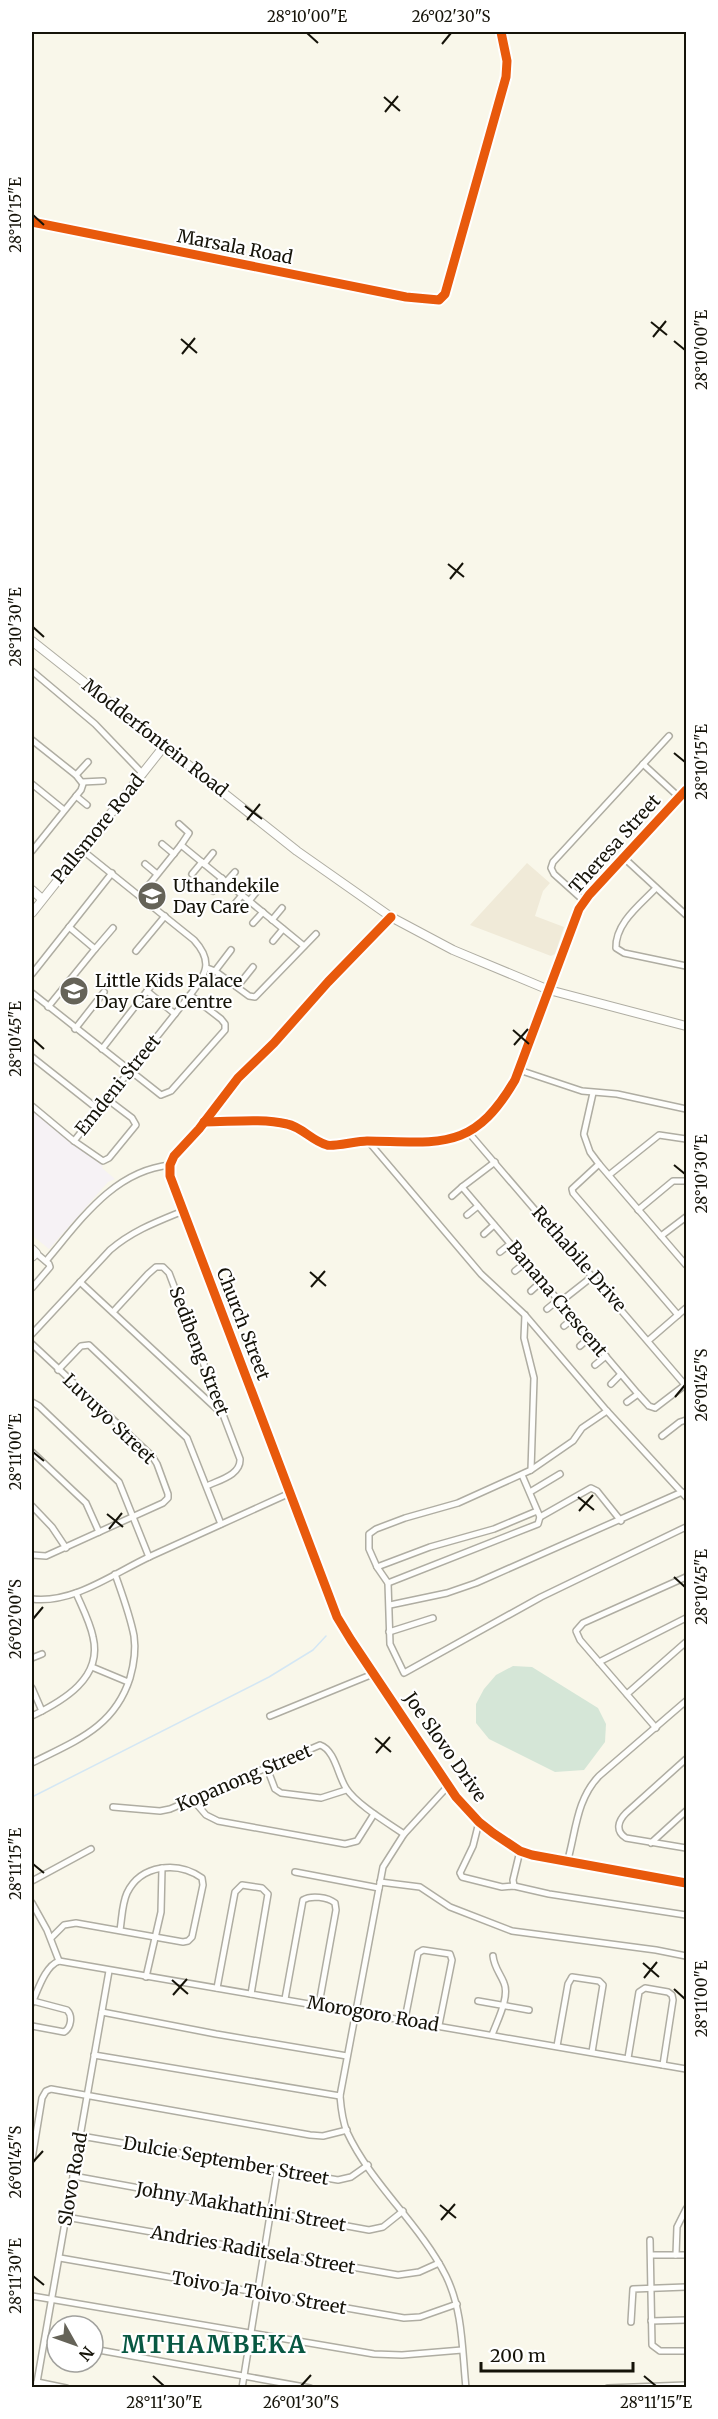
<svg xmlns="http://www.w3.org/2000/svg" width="718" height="2419" font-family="Merriweather,serif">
  <rect width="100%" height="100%" fill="#f9f7ea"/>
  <path fill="#f0ead8" d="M527,863l23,20 -7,8 -8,25 29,11 -9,27 -4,2 -81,-31z"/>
  <path fill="#f6f2f5" d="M32,1109l71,57 -1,2 13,11 -7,3 -59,67 -17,-14z"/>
  <path fill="#d5e6d7" d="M513,1666l19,1 66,41 8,16 -1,18 -21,28 -29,2 -66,-33 -13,-16v-19l8,-15 12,-14z"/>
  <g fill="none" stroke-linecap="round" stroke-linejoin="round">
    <path stroke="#d4e7f4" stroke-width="1.5" d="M32,1797l237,-120 44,-27 13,-14"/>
    <g stroke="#afada2" stroke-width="8">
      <g id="street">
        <path d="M32,222l374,75 33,3 6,-6 61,-217 1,-16 -6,-29"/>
        <path d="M32,671l63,53 48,50"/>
        <path d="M32,740l44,35 7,9 -2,6 -49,61"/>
        <path d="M643,764l37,34"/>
        <path d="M76,775l12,-13"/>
        <path d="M82,782l21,-1"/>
        <path d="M32,784l32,26"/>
        <path d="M76,796l11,9"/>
        <path d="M179,824l10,9 -8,12"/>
        <path d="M162,844l12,10"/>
        <path d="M623,857l63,58"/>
        <path d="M145,864l12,10"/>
        <path d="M204,864l9,-11"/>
        <path d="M192,874l10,-12"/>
        <path d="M226,882l9,-10"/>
        <path d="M656,888c-15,16 -41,35 -40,60l8,5 62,13"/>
        <path d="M213,891l9,-13"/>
        <path d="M140,896l41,-51 123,101"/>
        <path d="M249,901l9,-11"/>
        <path d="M584,901l-30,-27 -3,-6 2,-6 116,-126"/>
        <path d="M233,906l9,-11"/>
        <path d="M391,917l-63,65 -54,61 -36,35 -39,51 -25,27 -4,9v11l167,441 14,23 105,157 23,25 14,11 27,18 12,4 154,28"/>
        <path d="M272,920l10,-12"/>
        <path d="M253,923l10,-11"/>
        <path d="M273,941l10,-12"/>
        <path d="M95,949l18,-21"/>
        <path d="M136,951l29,-35"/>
        <path d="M207,968l8,3 34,25 6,1 61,-63"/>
        <path d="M215,971l16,-21"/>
        <path d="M32,974l80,-101"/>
        <path d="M237,987l16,-20"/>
        <path d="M147,991l8,-10"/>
        <path d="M32,993l129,102 10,-4 54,-61v-6l-4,-5 -31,-24"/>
        <path d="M48,1007l47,-58 -26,-22"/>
        <path d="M75,1029l29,-37"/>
        <path d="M102,1049l45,-58 28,23"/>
        <path d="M32,1057l67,53"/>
        <path d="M519,1070l63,21 35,3 69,15"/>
        <path d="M32,1106l42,35 29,20 6,-3 27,-33 -4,-7 -25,-19"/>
        <path d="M204,1122c27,0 57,-4 83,2 15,3 25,17 40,21 5,2 30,-4 40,-4 74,1 106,11 148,-61l64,-171 10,-14 97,-105"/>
        <path d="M469,1133l217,253"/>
        <path d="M584,1133l9,-40"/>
        <path d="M584,1135l6,17 9,12 87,101"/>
        <path d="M74,1141l116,-146c16,-21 24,-33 4,-55l-112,-90"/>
        <path d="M368,1141l113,133 44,41 82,96 79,86"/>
        <path d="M495,1162l-33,25 176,207 11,12 6,2 30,-23"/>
        <path d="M599,1164l-27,25 1,4 105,122"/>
        <path d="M609,1175l50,-40 27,4"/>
        <path d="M452,1196l10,-9"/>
        <path d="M638,1210l35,-29h13"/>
        <path d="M467,1215l11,-9"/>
        <path d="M484,1234l10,-9"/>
        <path d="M661,1236l25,-19"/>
        <path d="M500,1252l10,-8"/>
        <path d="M46,1261c34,-40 67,-90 124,-96"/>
        <path d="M515,1271l11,-9"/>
        <path d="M80,1282l140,130"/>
        <path d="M32,1288l18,-21 -1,-3 -13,-11"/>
        <path d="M531,1291l11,-10"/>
        <path d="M560,1302l33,-26"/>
        <path d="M547,1309l11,-9"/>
        <path d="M113,1312l35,-38 8,-7h7l6,6 71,186c1,16 -21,21 -33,27"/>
        <path d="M525,1315l-1,23 10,40 -3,92 -73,33 -53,15 -29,11 -7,5v15l8,18 53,-20 64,-18 43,-18"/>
        <path d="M564,1326l10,-8"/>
        <path d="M32,1334l78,-84c22,-19 46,-28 73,-39"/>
        <path d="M649,1340l37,-32"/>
        <path d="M32,1344l120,112 5,8 11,30v4l-5,5 -117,53 -14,-1"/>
        <path d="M580,1346l10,-9"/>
        <path d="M595,1365l11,-9"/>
        <path d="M58,1370l23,-24 8,-1 98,93 34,86"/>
        <path d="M611,1384l10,-10"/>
        <path d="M32,1402l7,4 80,76 30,75"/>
        <path d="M627,1402l11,-8"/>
        <path d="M662,1436l18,-14 6,-2"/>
        <path d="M32,1452l54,51 13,29"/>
        <path d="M531,1470l42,-29 9,-13 25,-17"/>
        <path d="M522,1475l18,42 51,-29 6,3 24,30"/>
        <path d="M530,1492l30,-18"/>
        <path d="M32,1506l20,21 14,21"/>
        <path d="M377,1567l11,16 2,61 14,29 137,-76 145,-70"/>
        <path d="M388,1583l150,-59 2,-7"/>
        <path d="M32,1599c42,5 82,-26 119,-43 46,-21 93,-42 139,-63"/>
        <path d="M390,1605l57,-12 29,-10 206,-91"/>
        <path d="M389,1632l44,-14"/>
        <path d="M32,1658l10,-4"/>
        <path d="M599,1662l87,-44"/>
        <path d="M92,1667l36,15"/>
        <path d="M32,1688l10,23"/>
        <path d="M627,1694l59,-52"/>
        <path d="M32,1716c31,-15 71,-38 61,-79 -3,-15 -11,-30 -17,-44"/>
        <path d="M270,1716l103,-42"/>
        <path d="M656,1728l-76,-88 -4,-9 7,-8 103,-46"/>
        <path d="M686,1759l-60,54c-8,8 -11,18 0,25l60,10"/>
        <path d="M32,1763c43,-22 82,-35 98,-85 4,-14 6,-28 4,-42 -4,-21 -12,-42 -19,-62"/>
        <path d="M267,1768l8,21 6,4 40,5 25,-8"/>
        <path d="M448,1786l-44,48 -21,33 -43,229c1,12 2,24 7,36 24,52 73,92 99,144 17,35 16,73 20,112"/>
        <path d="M193,1800l13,15 12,6 127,23 12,-3 17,-27"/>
        <path d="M113,1807l47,4 10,-2 150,-64c15,5 18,31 26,43 10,16 42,35 58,46"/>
        <path d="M479,1822l-6,24 -13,27 2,4 40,10 12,-1 35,8 137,21"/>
        <path d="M651,1843l35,-32"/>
        <path d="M567,1863c9,-31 9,-63 32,-87l87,-75"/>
        <path d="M295,1872l84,16"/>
        <path d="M32,1881l59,-32"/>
        <path d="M380,1882l40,5 30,20 62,24 144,19 30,6"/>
        <path d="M514,1886l-1,-6 7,-29"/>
        <path d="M32,1903l15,27 12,31"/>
        <path d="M51,1938l13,-13 12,-2 107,19 5,-1 4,-4 11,-52 -1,-7c-24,-17 -61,-14 -75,15 -5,11 -5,25 -7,37"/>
        <path d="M59,1961l627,108"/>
        <path d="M146,1977l15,-65 1,-44"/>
        <path d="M217,1988l18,-96 7,-7 20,3 6,6 -17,100"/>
        <path d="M285,1999l18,-99c8,-5 25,-3 32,3l1,7 -17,94"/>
        <path d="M478,2001l51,9"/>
        <path d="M32,2003c6,-13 13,-37 27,-42"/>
        <path d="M102,2012l114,22 131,22"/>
        <path d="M405,2019l13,-66 5,-3 27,4 2,6 -13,65"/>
        <path d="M32,2026l32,6c7,-4 9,-16 3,-22l-34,-9"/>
        <path d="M492,2035c5,-14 18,-38 12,-52 -4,-10 -10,-16 -11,-27"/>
        <path d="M557,2046l11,-62 4,-7 27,4 4,4 -11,67"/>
        <path d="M94,2055l246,41"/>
        <path d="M628,2058l11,-66 6,-4 23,4 4,3 1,5 -10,65"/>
        <path d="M81,2136l257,44 13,-3 17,-12"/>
        <path d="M32,2159l10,-61 4,-7 5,-2 259,46 13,1 24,-6"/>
        <path d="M73,2176l296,54 14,-3 20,-16"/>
        <path d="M66,2217l332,58 21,-3 20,-9"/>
        <path d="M650,2240l2,105 8,6h26"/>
        <path d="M651,2255h35"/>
        <path d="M676,2255l1,-28 9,-18"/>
        <path d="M60,2258l344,60 16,-1 37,-13"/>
        <path d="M32,2296l342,58 28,1 60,-5"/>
        <path d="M651,2321l35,-1"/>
        <path d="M631,2322l2,-33 53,-2"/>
        <path d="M45,2341l12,2"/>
        <path d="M93,2349l217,39"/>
        <path d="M37,2382l29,6"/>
        <path d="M36,2388l73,-417"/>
        <path d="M242,2388l35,-216"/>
        <path d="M608,2388l78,-3"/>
      </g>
    </g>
    <g stroke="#afada2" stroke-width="10">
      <g id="secondary">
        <path d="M32,641l265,210 94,66 62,33 96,40 137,36"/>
        <path d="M32,890l10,9"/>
        <path d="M32,913l133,-168"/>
        <path d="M32,1249l4,4 -4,4"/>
      </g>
    </g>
    <use href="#street" stroke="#fefefc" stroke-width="5"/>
    <use href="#secondary" stroke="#fefefc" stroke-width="8"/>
    <g stroke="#fff" stroke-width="13">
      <g id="cycleway">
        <path d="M32,222l374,75 33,3 6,-6 61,-217 1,-16 -6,-29"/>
        <path d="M391,917l-63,65 -54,61 -36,35 -39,51 -25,27 -4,9v11l167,441 14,23 105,157 23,25 14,11 27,18 12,4 154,28"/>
        <path d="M204,1122c27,0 57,-4 83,2 15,3 25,17 40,21 5,2 30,-4 40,-4 74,1 106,11 148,-61l64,-171 10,-14 97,-105"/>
      </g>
    </g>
    <use href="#cycleway" stroke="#e8590c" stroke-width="9"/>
  </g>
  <path fill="none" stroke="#151309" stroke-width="2" d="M307,33l11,10M442,44l9,-11M384,97l16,14M385,112l13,-16M33,215l11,10M651,322l16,13M653,337l13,-16M181,339l16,14M674,341l11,9M182,354l13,-16M448,564l16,13M450,579l13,-16M33,627l11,10M674,753l11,9M245,806l17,13M247,820l13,-16M513,1030l16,14M33,1039l11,10M514,1045l14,-16M674,1165l11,9M310,1272l16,14M311,1287l14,-16M675,1397l10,-12M33,1452l11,9M578,1497l16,13M579,1511l14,-16M107,1514l16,13M109,1529l13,-16M674,1577l11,10M33,1619l10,-12M375,1738l16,14M376,1753l14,-16M33,1864l11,9M643,1963l16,14M644,1978l13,-16M172,1980l16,14M674,1989l11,10M173,1995l14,-16M33,2162l10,-11M440,2205l16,13M441,2220l14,-16M33,2276l11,9M153,2376l11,10M644,2376l12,10M301,2386l10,-11"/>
  <defs>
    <g id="school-disc" transform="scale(1.5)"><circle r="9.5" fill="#656358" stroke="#fff"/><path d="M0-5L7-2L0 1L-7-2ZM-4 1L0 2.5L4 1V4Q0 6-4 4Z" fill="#fff"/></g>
  </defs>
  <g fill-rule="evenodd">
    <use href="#school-disc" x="152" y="896"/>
    <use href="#school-disc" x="74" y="991"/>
  </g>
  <g text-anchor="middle" stroke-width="4.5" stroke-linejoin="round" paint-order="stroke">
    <g font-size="18" fill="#151309" stroke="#fff">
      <text transform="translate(235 247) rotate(11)" y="6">Marsala Road</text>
      <text transform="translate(155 738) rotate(38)" y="6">Modderfontein Road</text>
      <text transform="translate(98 829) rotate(-51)" y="6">Pallsmore Road</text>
      <text transform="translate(615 844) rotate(-48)" y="6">Theresa Street</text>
      <text transform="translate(118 1085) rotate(-51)" y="6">Emdeni Street</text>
      <text transform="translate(579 1259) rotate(49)" y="6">Rethabile Drive</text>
      <text transform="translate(557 1299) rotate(50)" y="6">Banana Crescent</text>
      <text transform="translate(243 1324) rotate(69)" y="6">Church Street</text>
      <text transform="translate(199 1351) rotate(69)" y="6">Sedibeng Street</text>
      <text transform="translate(109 1419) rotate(44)" y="6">Luvuyo Street</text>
      <text transform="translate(445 1747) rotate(55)" y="6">Joe Slovo Drive</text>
      <text transform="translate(244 1778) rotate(-23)" y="6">Kopanong Street</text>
      <text transform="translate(373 2014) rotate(10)" y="6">Morogoro Road</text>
      <text transform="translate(226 2161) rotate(10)" y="6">Dulcie September Street</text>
      <text transform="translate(73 2179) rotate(-80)" y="6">Slovo Road</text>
      <text transform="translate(241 2207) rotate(10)" y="6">Johny Makhathini Street</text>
      <text transform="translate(253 2250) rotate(10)" y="6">Andries Raditsela Street</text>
      <text transform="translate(259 2293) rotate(10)" y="6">Toivo Ja Toivo Street</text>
    </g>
    <g font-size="18" fill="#151309" stroke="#fff" text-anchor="start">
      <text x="173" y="892">Uthandekile<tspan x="173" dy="21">Day Care</tspan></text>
      <text x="95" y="987">Little Kids Palace<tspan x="95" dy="21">Day Care Centre</tspan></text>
    </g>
    <g font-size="24" font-weight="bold" letter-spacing="1.5" fill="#085842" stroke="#fff">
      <text x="214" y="2353">MTHAMBEKA</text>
    </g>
  </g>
  <rect width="718" height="2419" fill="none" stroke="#ffffff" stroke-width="66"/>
  <g transform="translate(75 2344) rotate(130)"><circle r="28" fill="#ffffff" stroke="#a1a19d" stroke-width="1.5"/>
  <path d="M0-4.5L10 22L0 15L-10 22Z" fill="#656358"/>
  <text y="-9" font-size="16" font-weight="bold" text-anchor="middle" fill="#151309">N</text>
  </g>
  <path d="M481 2362v9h152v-9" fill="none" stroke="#151309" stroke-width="3"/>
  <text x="490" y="2362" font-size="18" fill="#151309" stroke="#ffffff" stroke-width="4.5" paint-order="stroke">200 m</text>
  <rect x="33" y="33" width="652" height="2353" fill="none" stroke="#151309" stroke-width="2"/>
  <g font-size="15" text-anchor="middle" fill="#151309">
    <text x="307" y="22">28°10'00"E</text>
    <text x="451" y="22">26°02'30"S</text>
    <text transform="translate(16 215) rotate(-90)" y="5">28°10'15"E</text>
    <text transform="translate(702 350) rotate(-90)" y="5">28°10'00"E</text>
    <text transform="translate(16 627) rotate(-90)" y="5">28°10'30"E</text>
    <text transform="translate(702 762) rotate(-90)" y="5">28°10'15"E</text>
    <text transform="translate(16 1039) rotate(-90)" y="5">28°10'45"E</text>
    <text transform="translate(702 1174) rotate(-90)" y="5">28°10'30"E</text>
    <text transform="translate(702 1385) rotate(-90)" y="5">26°01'45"S</text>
    <text transform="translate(16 1452) rotate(-90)" y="5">28°11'00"E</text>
    <text transform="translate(702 1587) rotate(-90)" y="5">28°10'45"E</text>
    <text transform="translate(16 1619) rotate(-90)" y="5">26°02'00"S</text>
    <text transform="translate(16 1864) rotate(-90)" y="5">28°11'15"E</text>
    <text transform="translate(702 1999) rotate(-90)" y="5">28°11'00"E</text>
    <text transform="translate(16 2162) rotate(-90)" y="5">26°01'45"S</text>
    <text transform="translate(16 2276) rotate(-90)" y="5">28°11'30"E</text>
    <text x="164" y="2408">28°11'30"E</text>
    <text x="301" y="2408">26°01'30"S</text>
    <text x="656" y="2408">28°11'15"E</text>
  </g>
</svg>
